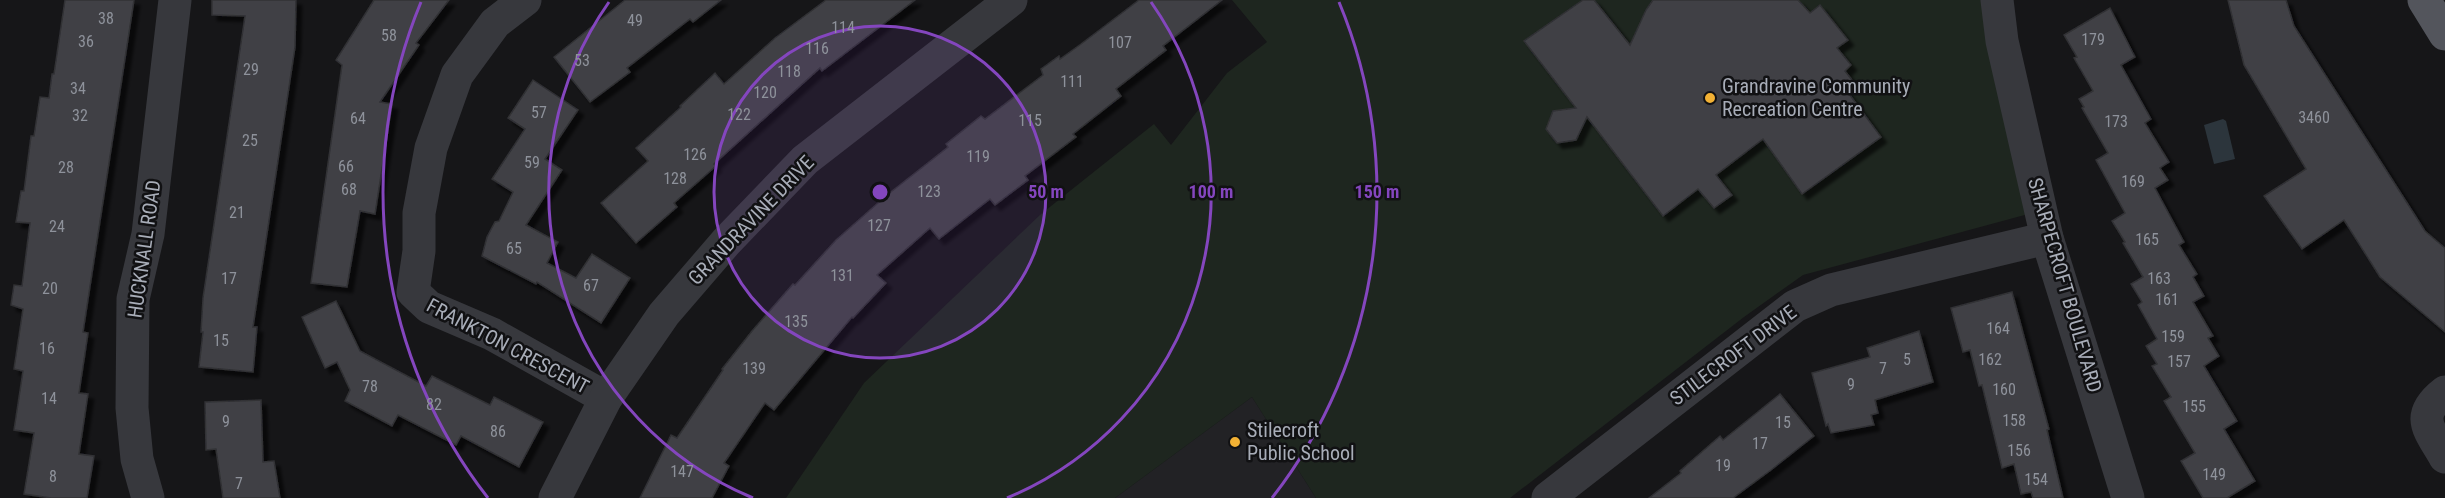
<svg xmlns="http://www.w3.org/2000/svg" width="2445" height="498" font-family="'Roboto Condensed',sans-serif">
  <defs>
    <filter id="shadow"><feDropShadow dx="5.5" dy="5.5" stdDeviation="1.5" flood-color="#0009"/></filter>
  </defs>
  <rect width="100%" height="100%" fill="#161618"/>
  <path fill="#222225" d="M1252,397l64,101h-201z"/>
  <path fill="#1e261f" d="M1232,0h749l51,213 -229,62 -59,42 -234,181h-194l-64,-101 -137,101h-329l78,-115 177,-169 113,-90 17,21 56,-72 40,-31z"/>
  <path fill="#2c353c" d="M2223,119l3,2 9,38 -21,5 -10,-39z"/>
  <g fill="#404145" stroke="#303034" stroke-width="1.5" filter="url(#shadow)">
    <path d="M65,0h69l-51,332 5,1 -9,60 9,1 -9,60 15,2 -7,42h-36l-27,-4 10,-61 -20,-3 9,-59 -9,-2 9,-60 -12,-4 3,-20 8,1 8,-63 -14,-1 5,-31h3l7,-55h3l6,-39 9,1 3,-24h2z"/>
    <path d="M212,0h84l-1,47 -42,280h4l-4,45 -54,-5 4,-35h-2l2,-34 42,-282 -33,-1z"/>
    <path d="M374,0h75l-33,43 3,2 -39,57 12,2 -17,110 -15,-3 -13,76 -36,-4 31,-218 -6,-5z"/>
    <path d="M625,0h96l-28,22 -3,-3 -63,49 3,4 -40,30 -36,-45z"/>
    <path d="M826,0h89l-93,71 -2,-3 -106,96 2,2 -42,37 3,4 -41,36 -35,-40 47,-42 -12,-13 45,-41 -1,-1 35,-33 9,11 51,-46z"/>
    <path d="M1139,0h83l-59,46 3,4 -50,39 5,7 -48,38 3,3 -51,39 3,4 -33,25 -5,-6 -51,40 -9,-11 -53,47 9,8 -33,35 -1,-1 -78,93 -9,-7 -41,60 5,3 -17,32h-72l31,-63 6,3 46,-68 -1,-1 30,-38 41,-47 2,1 41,-45 51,-45 61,-48 -2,-3 35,-28 4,3 58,-44 -2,-6 18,-13 1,3 21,-15z"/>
    <path d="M1583,0h11l36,45 16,-35 7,-10h145l12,13 10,-8 28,35 -11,8 14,17 -6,6 7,9 -8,7 37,50 -79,57 -39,-55 -47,36 16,20 -18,13 -16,-19 -35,27 -76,-99 -11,23 -19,3 -11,-14 7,-18 23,-3 -52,-67z"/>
    <path d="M2228,0h58l8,26 131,205 20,17v84l-65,-55 -36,-57 -42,29 -38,-53 42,-27 -62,-104z"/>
    <path d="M2110,8l25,49 -14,8 30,54 -6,4 24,39 -9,6 8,12 -13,8 29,54 -5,3 18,29 -4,3 11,19 -11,6 20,34 -5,2 11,18 -15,10 33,55 -13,8 31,52 -28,17h-24l-22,-37 14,-8 -31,-52 7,-4 -19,-31 5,-2 -11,-18 11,-7 -19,-34 4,-3 -11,-18 12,-7 -20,-34 2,-1 -13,-21 13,-8 -29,-53 12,-7 -26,-45 2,-1 -5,-8 14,-8 -19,-33 3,-1 -13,-22z"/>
    <path d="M533,80l45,30 -33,49 17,11 -36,55 32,17 -11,21 29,15 16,-24 38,24 -29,45 -64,-41 -1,2 -54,-28 5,-19 8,-15 4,-1 14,-29 -21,-13 33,-50 -17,-11z"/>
    <path d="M2012,292l37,137 -2,1 16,68h-30l-2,-6 -10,2 -7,-30 -12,4 -20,-83 -3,1 -9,-36 -7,2 -12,-44z"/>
    <path d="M336,301l24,50 66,35 6,-10 58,29 4,-8 49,25 -24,45 -58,-31 -5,9 -58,-30 -6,11 -47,-25 5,-11 -13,-28 -12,6 -23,-51z"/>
    <path d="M1919,331l14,51 -58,18 3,13 -7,2 3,10 -43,8 -3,-9 -2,2 -14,-53 58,-16 -3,-9z"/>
    <path d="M1780,394l34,42 -43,34 -38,28h-84l32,-25 -1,-2 40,-35 3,4z"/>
    <path d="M261,400l2,62 11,-1 6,37h-57l-7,-49 -10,1 -1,-48z"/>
  </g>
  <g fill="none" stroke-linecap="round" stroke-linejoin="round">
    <g stroke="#37383d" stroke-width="33">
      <path d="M525,0l-30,23 -38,52 -26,73 -12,65v38l-6,41 16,15 63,27 114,64"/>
      <path d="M1997,0l5,41 45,197 81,260"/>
      <path d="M2445,392c-31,24 -16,37 0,65"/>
      <path d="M148,498l-11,-39 -5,-51 1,-109 15,-65 27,-234"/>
      <path d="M555,498l51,-100 58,-84 62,-72 79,-82 206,-160"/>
      <path d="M1548,498l247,-192 36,-16 216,-52"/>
    </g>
    <path stroke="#53555c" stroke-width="33" d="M2424,0l21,34"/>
  </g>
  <circle cx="880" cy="192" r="166" fill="#8446be" fill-opacity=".12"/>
  <g fill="none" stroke="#8446be" stroke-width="3">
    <circle cx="880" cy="192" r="166"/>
    <path d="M753 498A331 331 0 0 1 609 2M1151 2A331 331 0 0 1 1007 498"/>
    <path d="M488 498A497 497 0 0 1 421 2M1339 2A497 497 0 0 1 1272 498"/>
  </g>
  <g fill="#f2b134" stroke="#111113" stroke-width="2">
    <circle cx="1710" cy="98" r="6"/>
    <circle cx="1235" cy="442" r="6"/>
  </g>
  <g text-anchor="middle" stroke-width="5" stroke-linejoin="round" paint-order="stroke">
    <g font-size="16" fill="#8e929b">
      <text x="106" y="24">38</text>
      <text x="635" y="26">49</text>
      <text x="843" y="33">114</text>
      <text x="389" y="41">58</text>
      <text x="2093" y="45">179</text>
      <text x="86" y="47">36</text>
      <text x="1120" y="48">107</text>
      <text x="817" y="54">116</text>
      <text x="582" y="66">53</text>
      <text x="251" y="75">29</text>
      <text x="789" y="77">118</text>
      <text x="1072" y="87">111</text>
      <text x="78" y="94">34</text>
      <text x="765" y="98">120</text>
      <text x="539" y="118">57</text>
      <text x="739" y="120">122</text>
      <text x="80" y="121">32</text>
      <text x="2314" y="123">3460</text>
      <text x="358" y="124">64</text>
      <text x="1030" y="126">115</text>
      <text x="2116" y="127">173</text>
      <text x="250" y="146">25</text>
      <text x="695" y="160">126</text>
      <text x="978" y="162">119</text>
      <text x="532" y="168">59</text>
      <text x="346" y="172">66</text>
      <text x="66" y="173">28</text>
      <text x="675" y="184">128</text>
      <text x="2133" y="187">169</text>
      <text x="349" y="195">68</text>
      <text x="929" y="197">123</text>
      <text x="237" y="218">21</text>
      <text x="879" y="231">127</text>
      <text x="57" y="232">24</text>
      <text x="2147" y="245">165</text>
      <text x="514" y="254">65</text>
      <text x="842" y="281">131</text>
      <text x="229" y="284">17</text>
      <text x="2159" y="284">163</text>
      <text x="591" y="291">67</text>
      <text x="50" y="294">20</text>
      <text x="2167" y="305">161</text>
      <text x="796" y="327">135</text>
      <text x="1998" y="334">164</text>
      <text x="2173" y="342">159</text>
      <text x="221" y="346">15</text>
      <text x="47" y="354">16</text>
      <text x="1907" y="365">5</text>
      <text x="1990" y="365">162</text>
      <text x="2179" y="367">157</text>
      <text x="754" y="374">139</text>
      <text x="1883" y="374">7</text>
      <text x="1851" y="390">9</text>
      <text x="370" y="392">78</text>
      <text x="2004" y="395">160</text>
      <text x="49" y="404">14</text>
      <text x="434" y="410">82</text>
      <text x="2194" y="412">155</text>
      <text x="2014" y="426">158</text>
      <text x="226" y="427">9</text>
      <text x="1783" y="428">15</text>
      <text x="498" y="437">86</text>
      <text x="1760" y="449">17</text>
      <text x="2019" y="456">156</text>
      <text x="1723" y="471">19</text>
      <text x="682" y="477">147</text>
      <text x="2214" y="480">149</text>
      <text x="53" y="482">8</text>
      <text x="2036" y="485">154</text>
      <text x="239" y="489">7</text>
    </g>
    <g font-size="20" fill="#a8adb8" stroke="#111113" text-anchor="start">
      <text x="1722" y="93">Grandravine Community<tspan x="1722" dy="23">Recreation Centre</tspan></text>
      <text x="1247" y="437">Stilecroft<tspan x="1247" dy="23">Public School</tspan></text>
    </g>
    <g font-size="20" fill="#a8adb8" stroke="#111113">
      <text transform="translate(751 220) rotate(-46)" y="7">GRANDRAVINE DRIVE</text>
      <text transform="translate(144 249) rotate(-82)" y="7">HUCKNALL ROAD</text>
      <text transform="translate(2065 285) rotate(74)" y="7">SHARPECROFT BOULEVARD</text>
      <text transform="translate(508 346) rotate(28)" y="7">FRANKTON CRESCENT</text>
      <text transform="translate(1733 355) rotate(-37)" y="7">STILECROFT DRIVE</text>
    </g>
  </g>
  <circle cx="880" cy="192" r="9" fill="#8446be" stroke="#111113" stroke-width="3"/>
  <g font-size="18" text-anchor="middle" font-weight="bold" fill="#8446be" stroke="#111113" stroke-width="5" stroke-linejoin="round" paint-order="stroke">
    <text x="1046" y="198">50 m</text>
    <text x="1211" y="198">100 m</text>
    <text x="1377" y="198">150 m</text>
  </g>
</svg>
